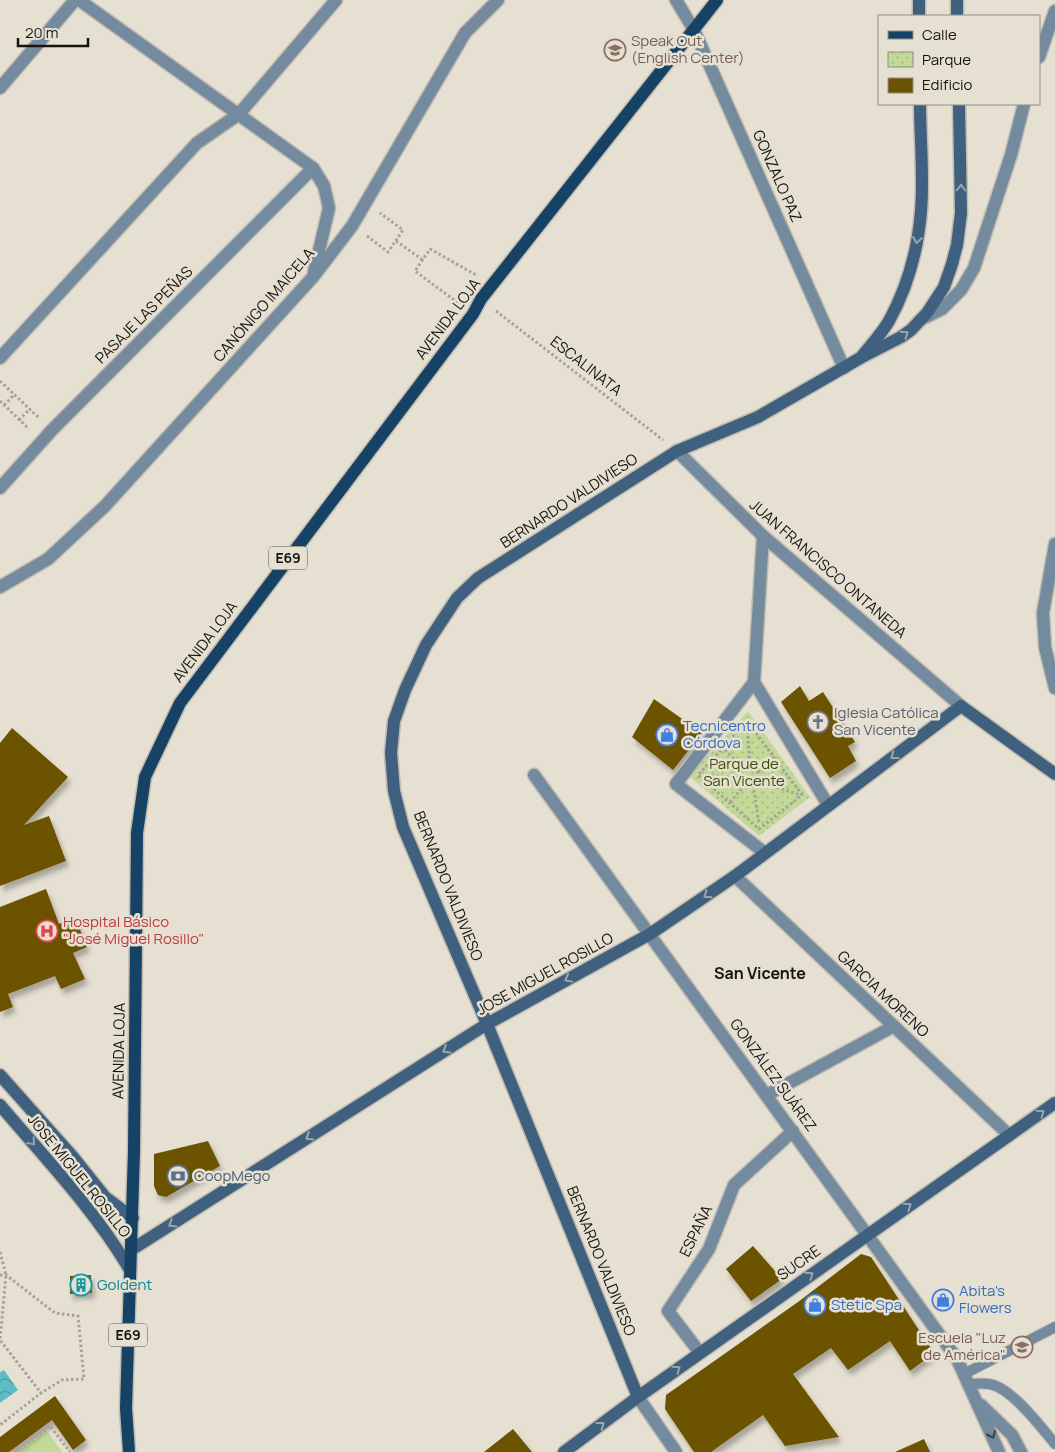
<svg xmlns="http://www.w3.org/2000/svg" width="1055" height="1452" font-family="Manrope,sans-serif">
  <defs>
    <pattern id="park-dots" width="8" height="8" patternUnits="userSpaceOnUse" patternTransform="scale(1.25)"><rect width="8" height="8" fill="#c2d998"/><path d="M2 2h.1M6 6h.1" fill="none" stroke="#a6b982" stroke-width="1.8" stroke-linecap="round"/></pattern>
    <pattern id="water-waves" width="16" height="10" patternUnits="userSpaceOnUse" patternTransform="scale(1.25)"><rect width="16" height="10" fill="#5dbdc6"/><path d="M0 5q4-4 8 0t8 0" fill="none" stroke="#4c989f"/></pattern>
    <filter id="shadow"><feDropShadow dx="3" dy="5.5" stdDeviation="2.5" flood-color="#0004"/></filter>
  </defs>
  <rect width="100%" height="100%" fill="#e6e0d2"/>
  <path fill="#c2d998" d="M47,1431l15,21h-44z"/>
  <path fill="url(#park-dots)" d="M748,711l62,86 -51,39 -70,-60z"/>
  <path fill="url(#water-waves)" d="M4,1370l14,20 -18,13v-31z"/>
  <g fill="#6c5204" filter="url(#shadow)">
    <path d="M800,686l9,15 14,-9 32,50 -7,4 8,15 -26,17 -49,-76z"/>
    <path d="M654,699l48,34 -29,37 -41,-33z"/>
    <path d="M12,728l56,49 -44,48 25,-9 17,45 -66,25v-143z"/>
    <path d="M46,889l13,35 16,-7 12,30 -14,6 12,26 -24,10 -6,-13 -47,18 5,13 -13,5v-105z"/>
    <path d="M208,1141l12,25 -54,31 -8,-2 -4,-9v-32z"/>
    <path d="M753,1246l29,33 -31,22 -25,-32z"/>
    <path d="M861,1254l10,3 63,96 -24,18 -20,-30 -42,29 -17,-22 -38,26 46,63 -54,9 -22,-31 -52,37h-17l-29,-43 1,-14 132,-93z"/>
    <path d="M91,1275l1,18 -22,1v-18z"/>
    <path d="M55,1396l31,44 -13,10 -21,-30 -43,32h-9v-15z"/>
    <path d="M513,1429l19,23h-48z"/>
    <path d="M924,1439l6,13h-35z"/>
  </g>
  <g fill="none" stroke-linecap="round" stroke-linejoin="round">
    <g stroke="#c1bbaf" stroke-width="12">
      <g id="lane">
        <path d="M964,1374l91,-47"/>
        <path d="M969,1384c7,0 14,-1 20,0 22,3 52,43 66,60"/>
      </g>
    </g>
    <g stroke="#c1bbaf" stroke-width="15">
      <g id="street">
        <path d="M79,0l234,168 11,18 5,22 -15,64"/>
        <path d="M676,0l18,30 150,338"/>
        <path d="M1039,57l16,-46"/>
        <path d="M0,88l75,-88"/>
        <path d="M920,320l22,-11 19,-19 13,-22 37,-113 13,-51"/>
        <path d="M0,358l197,-215 42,-29 97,-114"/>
        <path d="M677,451l86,85 198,170"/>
        <path d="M0,488l52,-58 261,-262"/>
        <path d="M1055,544l-12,69 2,34 10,41"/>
        <path d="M0,587l48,-28 57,-53 208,-229 39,-51 113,-193 33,-33"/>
        <path d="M754,682l9,-146"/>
        <path d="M534,775l423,584 42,93"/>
        <path d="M765,853l-89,-69 78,-102 74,123"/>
        <path d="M735,876l274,259"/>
        <path d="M767,1095l127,-69"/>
        <path d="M700,1353l-32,-42 41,-62 25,-64 59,-54"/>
        <path d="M638,1397l38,55"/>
        <path d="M981,1405l31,30 9,17"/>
      </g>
    </g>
    <g stroke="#c1bbaf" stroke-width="15">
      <g id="secondary">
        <path d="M919,0v16"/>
        <path d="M957,0v16"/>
        <path d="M863,355c9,-11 19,-22 26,-34 18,-33 29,-72 32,-110 3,-34 -1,-73 -1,-107"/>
        <path d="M0,1075l73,82 32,40 28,21"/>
        <path d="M0,1105c45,53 95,105 130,165"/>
        <path d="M131,1250l356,-226 163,-90 85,-58 226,-170 94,68"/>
        <path d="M638,1397l-151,-373 -84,-197 -9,-36 -3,-38 3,-32 11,-31 21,-45 31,-47 21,-20 199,-127 81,-34 104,-60 39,-20 10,-7 16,-17 17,-26 8,-23 5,-19 4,-32 -2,-109"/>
        <path d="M564,1452l74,-55 417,-294"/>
      </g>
    </g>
    <g stroke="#c1bbaf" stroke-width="15">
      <path id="primary" d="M129,1452l-3,-44 8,-257 3,-318 8,-56 35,-74 293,-389 8,-15 236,-299"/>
    </g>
    <g stroke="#a7a297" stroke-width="3" stroke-dasharray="2.5 2.5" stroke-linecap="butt">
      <path d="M367,236l21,16 15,-22 -23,-17"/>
      <path d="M396,241l27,19"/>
      <path d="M458,303l-43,-32 15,-22 48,27"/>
      <path d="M496,311l167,129"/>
      <path d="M0,381l39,37"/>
      <path d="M0,401l29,28"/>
      <path d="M4,405l11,-11"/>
      <path d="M19,420l11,-11"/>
      <path d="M747,721l55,74 -43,34 -61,-54z"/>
      <path d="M747,721l3,47"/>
      <path d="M725,750l19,19"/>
      <circle cx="750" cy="777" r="9"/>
      <path d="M758,772l16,-15"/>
      <path d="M706,775l34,3"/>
      <path d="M758,781l42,14"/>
      <path d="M753,785l6,39"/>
      <path d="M730,802l15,-17"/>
      <path d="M0,1252l6,23 -6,65 41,53"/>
      <path d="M0,1275h6l49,38 23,3 6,63 -22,1 -21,13 -41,32"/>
      <path d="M15,1452l35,-26 20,26"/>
    </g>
    <use href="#lane" stroke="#738a9f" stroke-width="10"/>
    <use href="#street" stroke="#738a9f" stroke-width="12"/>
    <use href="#secondary" stroke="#3f607e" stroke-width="12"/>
    <use href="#primary" stroke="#164266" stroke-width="12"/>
  </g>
  <defs><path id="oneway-chevron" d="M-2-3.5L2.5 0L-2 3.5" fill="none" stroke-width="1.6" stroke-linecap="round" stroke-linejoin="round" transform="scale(1.25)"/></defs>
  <g stroke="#9ba6ac">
    <use href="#oneway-chevron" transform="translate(961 188) rotate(-90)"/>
    <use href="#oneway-chevron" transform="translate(917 240) rotate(99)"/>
    <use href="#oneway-chevron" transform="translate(905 334) rotate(-34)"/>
    <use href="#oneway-chevron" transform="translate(894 756) rotate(143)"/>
    <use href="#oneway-chevron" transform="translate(707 895) rotate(145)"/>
    <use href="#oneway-chevron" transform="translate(568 979) rotate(151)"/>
    <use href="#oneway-chevron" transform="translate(446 1050) rotate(148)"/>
    <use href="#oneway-chevron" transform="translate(1041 1113) rotate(-35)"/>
    <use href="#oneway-chevron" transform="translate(309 1137) rotate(148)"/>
    <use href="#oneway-chevron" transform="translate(32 1142) rotate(49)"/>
    <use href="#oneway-chevron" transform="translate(908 1206) rotate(-35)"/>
    <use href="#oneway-chevron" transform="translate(172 1224) rotate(148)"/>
    <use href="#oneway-chevron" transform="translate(810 1275) rotate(-35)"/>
    <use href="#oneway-chevron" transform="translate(677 1369) rotate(-35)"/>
    <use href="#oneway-chevron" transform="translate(601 1425) rotate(-37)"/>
  </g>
  <use stroke="#3b4349" href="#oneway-chevron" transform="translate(992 1435) rotate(66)"/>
  <defs>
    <g id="school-ring" transform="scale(1.125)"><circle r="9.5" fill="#e6e0d2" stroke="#8d6e63" stroke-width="1.5"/><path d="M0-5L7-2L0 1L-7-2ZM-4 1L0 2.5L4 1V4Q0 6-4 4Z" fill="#8d6e63"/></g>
    <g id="church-ring" transform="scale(1.125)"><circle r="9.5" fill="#e6e0d2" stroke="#6b7280" stroke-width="1.5"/><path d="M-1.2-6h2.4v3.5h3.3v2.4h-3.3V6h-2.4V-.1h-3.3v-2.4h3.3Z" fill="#6b7280"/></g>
    <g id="shop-ring" transform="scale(1.125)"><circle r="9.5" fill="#e6e0d2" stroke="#3f7fe0" stroke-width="1.5"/><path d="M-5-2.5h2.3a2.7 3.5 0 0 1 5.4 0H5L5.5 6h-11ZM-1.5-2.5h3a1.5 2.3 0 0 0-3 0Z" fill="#3f7fe0"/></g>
    <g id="hospital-ring" transform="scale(1.125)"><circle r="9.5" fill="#e6e0d2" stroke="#e0444e" stroke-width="1.5"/><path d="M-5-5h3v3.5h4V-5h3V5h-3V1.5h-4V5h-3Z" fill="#e0444e"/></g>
    <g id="bank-ring" transform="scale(1.125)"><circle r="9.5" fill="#e6e0d2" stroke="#5c6f8a" stroke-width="1.5"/><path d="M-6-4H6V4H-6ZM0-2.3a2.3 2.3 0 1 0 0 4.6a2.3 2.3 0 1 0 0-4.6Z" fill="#5c6f8a"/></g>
    <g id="building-ring" transform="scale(1.125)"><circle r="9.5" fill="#e6e0d2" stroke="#0f9aa8" stroke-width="1.5"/><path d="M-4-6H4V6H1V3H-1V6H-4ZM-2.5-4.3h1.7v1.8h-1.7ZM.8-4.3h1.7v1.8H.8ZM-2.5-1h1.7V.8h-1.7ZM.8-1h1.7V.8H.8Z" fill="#0f9aa8"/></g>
  </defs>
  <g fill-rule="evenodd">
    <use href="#school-ring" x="615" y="50"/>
    <use href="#church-ring" x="818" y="722"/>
    <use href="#shop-ring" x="667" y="735"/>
    <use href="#hospital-ring" x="47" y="931"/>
    <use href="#bank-ring" x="178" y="1176"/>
    <use href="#building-ring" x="81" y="1285"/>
    <use href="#shop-ring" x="943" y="1300"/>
    <use href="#shop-ring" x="815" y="1305"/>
    <use href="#school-ring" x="1022" y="1347"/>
  </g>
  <g text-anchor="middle" stroke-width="5" stroke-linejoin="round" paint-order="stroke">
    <g fill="#e6e0d2" stroke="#54514a" stroke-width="1">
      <rect x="269" y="546.5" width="38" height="23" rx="4"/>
      <rect x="109" y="1323.5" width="38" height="23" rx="4"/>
    </g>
    <g font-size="14" font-weight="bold" fill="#16140f">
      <text x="288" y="563">E69</text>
      <text x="128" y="1340">E69</text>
    </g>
    <g font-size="15" fill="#785e54" stroke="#e6e0d2" text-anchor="start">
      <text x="631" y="46">Speak Out<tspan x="631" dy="17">(English Center)</tspan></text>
      <text x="1006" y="1343" text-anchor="end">Escuela "Luz<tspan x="1006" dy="17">de América"</tspan></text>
    </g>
    <g font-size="15" fill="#16140f" stroke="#e6e0d2">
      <text transform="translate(777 176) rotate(66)" y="5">GONZALO PAZ</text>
      <text transform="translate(264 305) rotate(-49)" y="5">CANÓNIGO IMAICELA</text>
      <text transform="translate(144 315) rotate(-45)" y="5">PASAJE LAS PEÑAS</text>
      <text transform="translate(448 319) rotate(-53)" y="5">AVENIDA LOJA</text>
      <text transform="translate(586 366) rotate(38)" y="5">ESCALINATA</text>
      <text transform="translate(569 501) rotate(-33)" y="5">BERNARDO VALDIVIESO</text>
      <text transform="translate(828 569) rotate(41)" y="5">JUAN FRANCISCO ONTANEDA</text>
      <text transform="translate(205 642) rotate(-53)" y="5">AVENIDA LOJA</text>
      <text transform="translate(448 886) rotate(68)" y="5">BERNARDO VALDIVIESO</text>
      <text transform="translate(545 974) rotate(-29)" y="5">JOSE MIGUEL ROSILLO</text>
      <text transform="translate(883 994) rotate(43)" y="5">GARCIA MORENO</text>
      <text transform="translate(119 1051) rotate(-89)" y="5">AVENIDA LOJA</text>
      <text transform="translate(773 1075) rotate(54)" y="5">GONZÁLEZ SUÁREZ</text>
      <text transform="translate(79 1176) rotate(51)" y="5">JOSE MIGUEL ROSILLO</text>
      <text transform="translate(696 1231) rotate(-64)" y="5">ESPAÑA</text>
      <text transform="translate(601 1261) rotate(68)" y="5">BERNARDO VALDIVIESO</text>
      <text transform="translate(799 1263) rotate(-35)" y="5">SUCRE</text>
    </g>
    <g font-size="15" fill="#5b616d" stroke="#e6e0d2" text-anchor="start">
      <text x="834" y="718">Iglesia Católica<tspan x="834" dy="17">San Vicente</tspan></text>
    </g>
    <g font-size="15" fill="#366cbe" stroke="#e6e0d2" text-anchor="start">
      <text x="683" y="731">Tecnicentro<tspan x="683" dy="17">Córdova</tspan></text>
      <text x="959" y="1296">Abita's<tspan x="959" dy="17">Flowers</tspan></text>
      <text x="831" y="1310">Stetic Spa</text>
    </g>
    <g font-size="15" fill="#3c4f02" stroke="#e6e0d2">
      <text x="744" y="769">Parque de<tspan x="744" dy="17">San Vicente</tspan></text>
    </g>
    <g font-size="15" fill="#be3a42" stroke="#e6e0d2" text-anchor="start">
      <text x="63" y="927">Hospital Básico<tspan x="63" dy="17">"José Miguel Rosillo"</tspan></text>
    </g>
    <g font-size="15" fill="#4e5e75" stroke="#e6e0d2" text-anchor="start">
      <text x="194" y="1181">CoopMego</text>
    </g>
    <g font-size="15" fill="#0d838f" stroke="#e6e0d2" text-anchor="start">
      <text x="97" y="1290">Goldent</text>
    </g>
    <g font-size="16" font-weight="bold" fill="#16140f" stroke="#e6e0d2">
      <text x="760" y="979">San Vicente</text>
    </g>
  </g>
  <rect x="878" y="15" width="162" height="90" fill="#e6e0d2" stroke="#938e84"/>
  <rect x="888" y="31" width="25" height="8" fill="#164266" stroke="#938e84"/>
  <text x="922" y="40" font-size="15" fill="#16140f">Calle</text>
  <rect x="888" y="52" width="25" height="15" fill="url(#park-dots)" stroke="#938e84"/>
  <text x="922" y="65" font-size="15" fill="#16140f">Parque</text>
  <rect x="888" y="78" width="25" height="15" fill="#6c5204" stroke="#938e84"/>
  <text x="922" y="90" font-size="15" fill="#16140f">Edificio</text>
  <path d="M18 38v8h70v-8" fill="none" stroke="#16140f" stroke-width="2.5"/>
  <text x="25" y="38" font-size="15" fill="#16140f" stroke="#e6e0d2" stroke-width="4" paint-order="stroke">20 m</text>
</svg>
